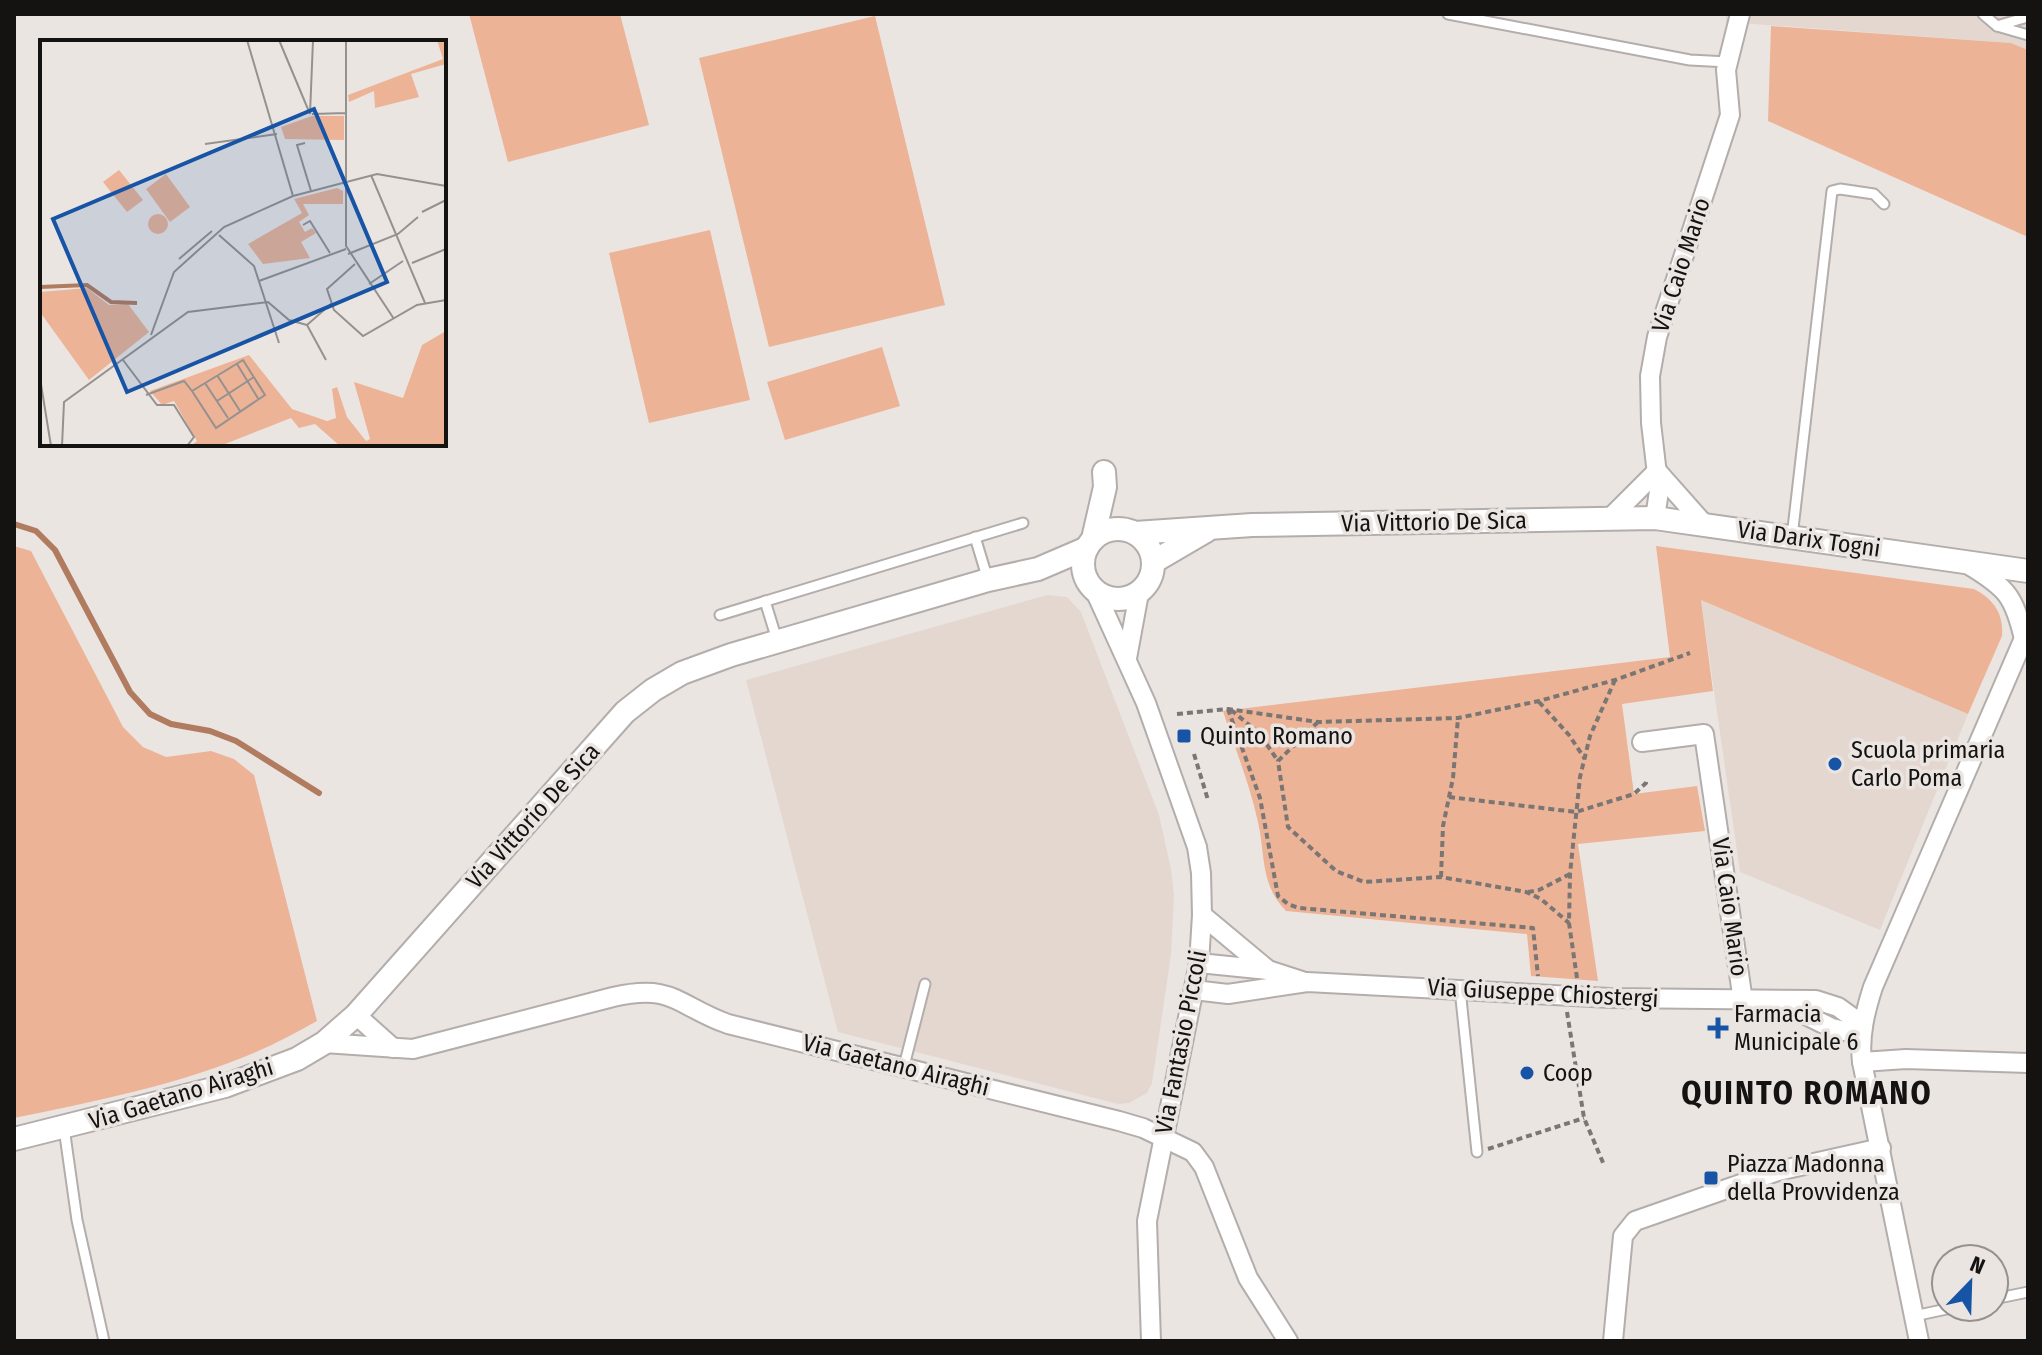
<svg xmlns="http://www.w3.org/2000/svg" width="2042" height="1355" font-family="'Fira Sans Condensed',sans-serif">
  <rect width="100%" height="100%" fill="#ebe5e2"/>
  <g fill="#e4d7d0">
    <path d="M1726,14h302v36l-17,-7 -285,-21z"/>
    <path d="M1047,595l20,2 14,15 78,203 12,54 3,26 -3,60 -19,128 -5,10 -18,10 -11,1 -280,-72 -92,-352z"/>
    <path d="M1701,600l267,114 -88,216 -140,-58z"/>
  </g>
  <g fill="#ecb397">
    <path d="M469,14h151l29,111 -141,37z"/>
    <path d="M875,16l70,289 -176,42 -70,-289z"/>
    <path d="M1771,26l240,17 17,7v187l-260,-116z"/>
    <path d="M710,230l40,170 -101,23 -40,-170z"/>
    <path d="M882,347l18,59 -115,34 -18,-58z"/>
    <path d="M14,546l17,5 92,176 20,20 23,10 45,-6 23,8 20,16 63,246c-20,11 -40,22 -61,31 -73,32 -164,50 -242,66z"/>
    <path d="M1656,546l318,43c19,10 30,24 28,47l-34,78 -267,-114 12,91 -91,13 12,90 63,-8 8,45 -127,13 20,137 -67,-5 -4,-42 -241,-23c-27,-28 -20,-58 -29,-93 -8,-36 -23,-72 -34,-107l447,-54z"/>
  </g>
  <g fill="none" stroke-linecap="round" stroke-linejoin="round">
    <path stroke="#b17b60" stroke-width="6" d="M14,524l22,7 19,19 75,142 20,22 21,10 39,7 26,10 83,52"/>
    <g stroke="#b3adab" stroke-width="13">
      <g id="service">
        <path d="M1448,14l242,46 38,2"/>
        <path d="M1983,14l14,12 31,9"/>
        <path d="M1997,26l27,-8 1,-4"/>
        <path d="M975,537l13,43"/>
        <path d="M1792,537l40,-346 8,-2 34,5 10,10"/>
        <path d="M765,601l12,39"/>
        <path d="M720,615l303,-92"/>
        <path d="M1460,989l17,163"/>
        <path d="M904,1066l21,-82"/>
        <path d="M64,1128l13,92 27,121"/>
        <path d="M1994,1299l34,-7"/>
        <path d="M1914,1316l42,-9"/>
      </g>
    </g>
    <g stroke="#b3adab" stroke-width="22">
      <g id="minor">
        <path d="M1657,471l47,53"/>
        <path d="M1610,518l47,-47"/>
        <path d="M1655,518l4,-27 -8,-68 -1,-47 7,-39 73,-222 -4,-45 14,-56"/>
        <path d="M1969,565c38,23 45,31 55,74"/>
        <path d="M1095,591l51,112 51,144 4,26 1,42 -3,48 -52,258 4,120"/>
        <path d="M1127,658l12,-65"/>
        <path d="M1642,742l62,-8 39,267"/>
        <path d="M1202,915l66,55"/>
        <path d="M1199,963l69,7 34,11"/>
        <path d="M1194,990l34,4 79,-12 303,16 206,2 22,7 25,18"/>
        <path d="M1781,1003l51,25 12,3 19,-6"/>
        <path d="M356,1015l37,33"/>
        <path d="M324,1043l89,6 200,-52c61,-14 64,9 115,27l391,97 24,7 50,24 11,15 44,111 40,63"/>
        <path d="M1862,1062l44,-3 122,4"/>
        <path d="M1613,1341l10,-105 12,-15 143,-50 103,-23"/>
        <path d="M1919,1341l-57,-279c-3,-26 3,-50 11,-75l155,-358"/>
      </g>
    </g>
    <g stroke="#b3adab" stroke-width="26">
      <g id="tertiary">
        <circle cx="1118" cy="564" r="35"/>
        <path d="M1135,533l117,-8 403,-7 373,53"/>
        <path d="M1093,539l12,-52 -1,-15"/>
        <path d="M1153,562l53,-31"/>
        <path d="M14,1139l211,-53 72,-27 27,-16 32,-28 269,-303 28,-22 29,-17 49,-18 257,-75 50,-11 49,-21"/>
      </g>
    </g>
    <g stroke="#7a7674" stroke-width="4" stroke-dasharray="6 4" stroke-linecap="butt">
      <path d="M1539,702l30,33 16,24"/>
      <path d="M1228,709l32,89 18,98 10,8 11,4 234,20 5,48"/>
      <path d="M1231,710l28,23 19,28"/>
      <path d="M1177,714l51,-5 90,13 140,-4 81,-17 76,-21 75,-27"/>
      <path d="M1318,722l-40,39 10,66 48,44 28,11 77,-5 85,15 15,7 28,24"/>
      <path d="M1194,754l14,46"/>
      <path d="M1449,797l127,15 58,-18 12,-11 1,-5"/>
      <path d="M1441,877l2,-51 10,-48 5,-60"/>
      <path d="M1528,892l11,-2 31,-16"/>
      <path d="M1577,978l-8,-55 1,-49 10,-97 10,-41 25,-56"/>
      <path d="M1567,1012l17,106 20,47"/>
      <path d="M1488,1149l96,-31"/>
    </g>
    <use href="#service" stroke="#fff" stroke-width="9"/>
    <use href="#minor" stroke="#fff" stroke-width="18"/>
    <use href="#tertiary" stroke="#fff" stroke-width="22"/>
  </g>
  <g fill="#1854a5" stroke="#ebe5e2" stroke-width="3">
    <rect x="1176" y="728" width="16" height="16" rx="4"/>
    <circle cx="1835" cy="764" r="8"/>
    <path d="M1714 1016h8v8h8v8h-8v8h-8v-8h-8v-8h8z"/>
    <circle cx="1527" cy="1073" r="8"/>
    <rect x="1703" y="1170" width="16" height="16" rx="4"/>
  </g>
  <g text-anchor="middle" stroke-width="7" stroke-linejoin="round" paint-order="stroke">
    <g font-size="24" fill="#141312" stroke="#ebe5e2">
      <text transform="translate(1681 265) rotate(-72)" y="8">Via Caio Mario</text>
      <text transform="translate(1434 522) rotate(-1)" y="8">Via Vittorio De Sica</text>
      <text transform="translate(1809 539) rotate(8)" y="8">Via Darix Togni</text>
      <text transform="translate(533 816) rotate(-48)" y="8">Via Vittorio De Sica</text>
      <text transform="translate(1730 907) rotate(82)" y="8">Via Caio Mario</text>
      <text transform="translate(1543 993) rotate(3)" y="8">Via Giuseppe Chiostergi</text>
      <text transform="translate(1181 1042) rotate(-79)" y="8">Via Fantasio Piccoli</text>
      <text transform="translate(896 1065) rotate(14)" y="8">Via Gaetano Airaghi</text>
      <text transform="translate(181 1094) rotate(-17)" y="8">Via Gaetano Airaghi</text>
    </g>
    <g font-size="24" fill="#141312" stroke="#ebe5e2" text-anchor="start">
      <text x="1200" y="744">Quinto Romano</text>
      <text x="1851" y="758">Scuola primaria<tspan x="1851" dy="28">Carlo Poma</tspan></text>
      <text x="1734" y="1022">Farmacia<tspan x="1734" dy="28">Municipale 6</tspan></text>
      <text x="1543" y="1081">Coop</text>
      <text x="1727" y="1172">Piazza Madonna<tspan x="1727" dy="28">della Provvidenza</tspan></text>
    </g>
    <g font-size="32" font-weight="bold" letter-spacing="2" fill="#141312" stroke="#ebe5e2">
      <text x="1807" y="1104">QUINTO ROMANO</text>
    </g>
  </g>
  <g transform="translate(40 40)">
    <rect width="406" height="406" fill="#ebe5e2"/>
    <path d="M397,0h9v24l-35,10 8,23 -44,11 -1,-17 -25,11 -1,-7 95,-36zM272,76h32v24l-59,-1 -4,-12zM79,130l24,30 -16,12 -24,-30zM126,134l24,33 -20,15 -24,-33zM297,148l6,3v13h-40l6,11 -10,7 6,10 7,-4 4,5 -15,9 9,16 -47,6 -15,-20 54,-31 -8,-14zM108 184a10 10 0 1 1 20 0a10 10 0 1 1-20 0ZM47,248l22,17 19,-1 21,28 -60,48 -49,-68v-20zM406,291v115h-106l-25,-22 -16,4 -8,-10 -71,28h-29l6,-5 -23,-40 -12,4 -12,-14 99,-36 43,54 35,12 9,-3 -4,-29 5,-2 10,30 19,24 4,-2 -16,-57 49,16 19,-53z" fill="#ecb397"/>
    <path fill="none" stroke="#b17b60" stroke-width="4" d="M0,247l47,-2 24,17 26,1"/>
    <path fill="none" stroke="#95918f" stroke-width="2" d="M207,0l46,156M239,0l31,74M306,0v206l48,73M270,74l3,-74M272,74l34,-1M265,103l-8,2 14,46M165,104l72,-10M331,135l54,128M382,172l24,-12M263,185l7,-4 20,32M179,195l35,31 25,77M308,214l50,-20 20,-17M139,219l33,-28M372,223l34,-14M315,224l-28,25 7,21 29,26 54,-31 29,-5M219,241l87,-32M329,244l34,-23M267,285l19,35M267,285l25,-22M111,295l23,-63 50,-45 69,-31 84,-22 69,12M83,320l34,45h17l20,32 -7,9M197,324l22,36M177,335l23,36M0,338l11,68M165,343l23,35M106,355l38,-14 8,10 51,-31 22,35 -49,33 -24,-37M177,361l37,-24M22,406l2,-44 124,-90 80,-10 21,18 18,5"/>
    <path fill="#1854a5" fill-opacity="0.15" stroke="#1854a5" stroke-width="4" d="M274,69l73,173 -260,110 -74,-173z"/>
    <rect width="406" height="406" fill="none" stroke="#141312" stroke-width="4"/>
  </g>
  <rect width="2042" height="1355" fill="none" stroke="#141312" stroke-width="32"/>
  <g transform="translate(1970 1283) rotate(23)"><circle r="38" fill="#ebe5e2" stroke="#95918f" stroke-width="2"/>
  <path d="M0-6L14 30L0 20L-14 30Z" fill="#1854a5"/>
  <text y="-12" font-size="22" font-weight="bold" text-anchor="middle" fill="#141312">N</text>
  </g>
</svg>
